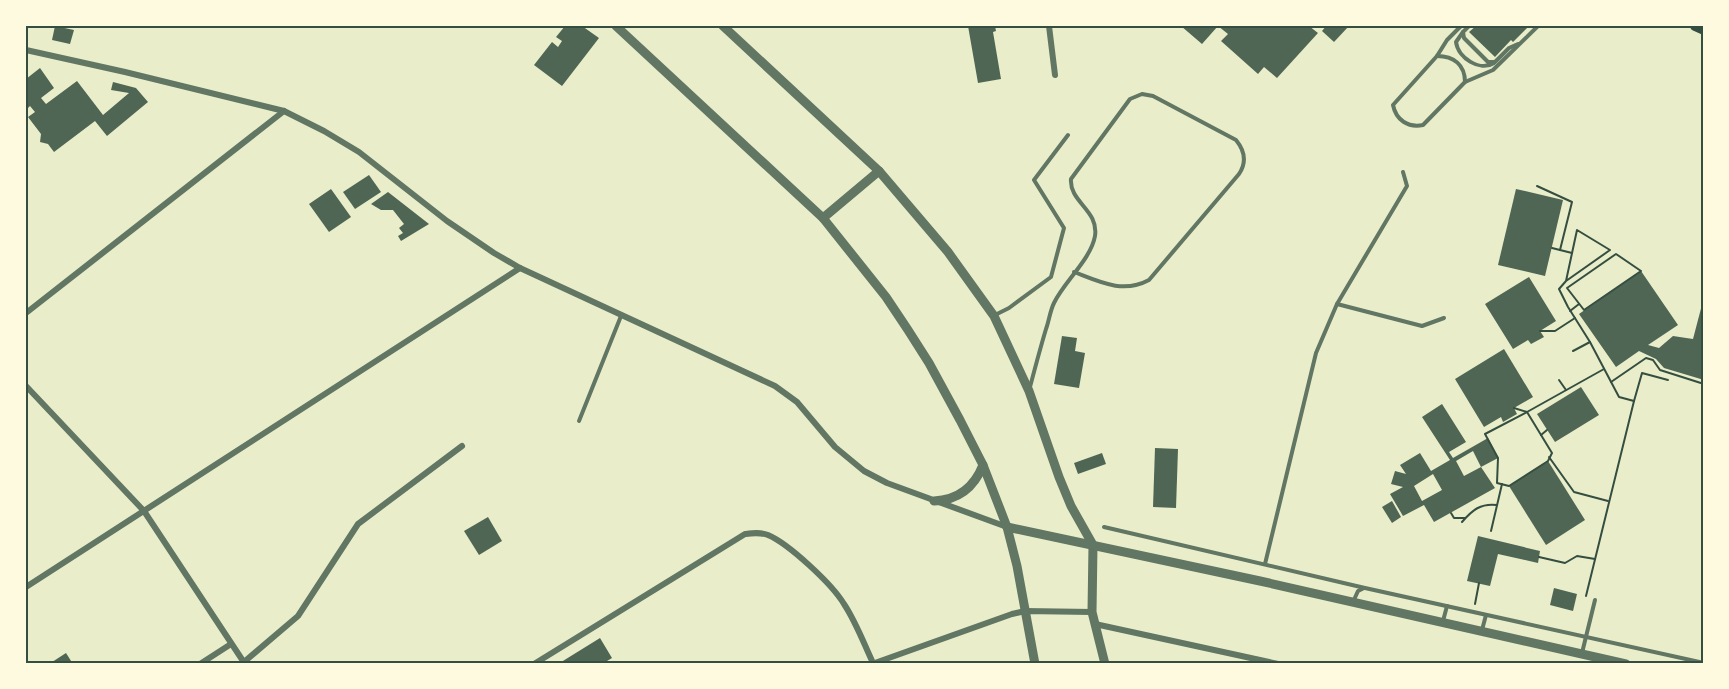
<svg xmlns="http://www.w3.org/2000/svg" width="1729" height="689" font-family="'Varela Round',sans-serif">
  <rect width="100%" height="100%" fill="#e9edc9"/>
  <g fill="#4f6655" fill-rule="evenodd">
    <path d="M55,26l19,4 -4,14 -18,-4z"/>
    <path d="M565,26h17l17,12 -37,48 -28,-21 18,-23 6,5 4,-6 -6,-4z"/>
    <path d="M968,26h27l1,5 -3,1 8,47 -23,4z"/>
    <path d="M1181,26h128l9,7 -41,45 -13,-11 -6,7 -37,-33 7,-7 -10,-8 -16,18z"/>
    <path d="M1326,26h23l-15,16 -12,-11z"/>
    <path d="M1476,26h53l-16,16 -2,-2 -16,17 -26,-25z"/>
    <path d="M40,68l14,20 -13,10 5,6 31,-23 26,34 26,-22 -18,-3 2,-8 23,6 12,14 -41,34 -12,-15 -41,31 -6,-8 -8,-2 1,-8 -13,-17 7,-5 -5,-6 -4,4v-31z"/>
    <path d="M369,175l12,17 -26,17 -12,-17z"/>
    <path d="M331,189l20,28 -22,15 -20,-28z"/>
    <path d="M1516,189l47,11 -18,76 -47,-11z"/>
    <path d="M388,192l41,32 -28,17 -3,-5 5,-3 -4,-5 5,-4 -11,-14h-12l-10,-6z"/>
    <path d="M1641,271l37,54 -30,20 11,3 14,-12 20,3 11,-42v83l-40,-12 -8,-9 -17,-8 -23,16 -37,-53z"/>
    <path d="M1529,277l27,44 -16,10 4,6 -13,7 -3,-4 -15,9 -28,-45z"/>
    <path d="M1062,336l15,2 -2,13 10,2 -6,35 -25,-4z"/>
    <path d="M1504,349l29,48 -19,11 3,6 -14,8 -2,-5 -17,10 -29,-48z"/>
    <path d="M1581,387l18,28 -44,27 -18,-28z"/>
    <path d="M1442,404l24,38 -17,10 4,6 35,-20 10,20 -17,9 -8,-16 -17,10 8,15 17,-9 14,21 -61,34 -10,-17 -21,11 -13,-22 13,-7 -12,-3 4,-13 11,3 -6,-9 20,-12 11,18 19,-11 -28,-43zM1433,474l9,16 -20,11 -8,-15z"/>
    <path d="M1155,448l23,1 -2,59 -23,-1z"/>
    <path d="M1102,453l4,11 -28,10 -4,-11z"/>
    <path d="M1548,461l37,59 -39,25 -37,-59z"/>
    <path d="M1392,501l9,16 -9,6 -10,-16z"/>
    <path d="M488,517l14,24 -23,14 -15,-24z"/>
    <path d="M1478,536l62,15 -2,12 -40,-9 -8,32 -23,-5z"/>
    <path d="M1554,588l23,6 -4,17 -23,-6z"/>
    <path d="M600,638l12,20 -5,3 1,3h-50z"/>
    <path d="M66,653l7,11h-24z"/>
  </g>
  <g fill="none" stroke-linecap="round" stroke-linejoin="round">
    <g stroke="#344e41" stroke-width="2">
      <path d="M1537,186l35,16 -12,48"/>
      <path d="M1552,248l20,5"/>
      <path d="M1616,254l25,17 -57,39 -17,-22z"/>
      <path d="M1566,281l11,-51 33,20 -44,31 -7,8 9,18 22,35 29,55 15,4 -48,195"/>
      <path d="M1570,311l9,-7"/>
      <path d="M1540,331h15l20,-13"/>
      <path d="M1573,351l17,-9"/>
      <path d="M1559,380l7,10"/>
      <path d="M1611,382l35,-24 7,2 7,10 44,14"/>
      <path d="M1634,401l8,-28 26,7"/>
      <path d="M1514,408l13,4 77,-43"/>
      <path d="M1527,412l25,41 -4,8 -39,25 -12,-3 1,-25 -13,-24z"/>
      <path d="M1541,435l6,-5"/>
      <path d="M1549,457l25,35 34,9"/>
      <path d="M1451,513l3,5h11"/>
      <path d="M1462,522c10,-12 19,-19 35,-17"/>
      <path d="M1491,531l11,-47"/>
      <path d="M1539,557l26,6 12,-7 18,3"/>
      <path d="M1475,604l4,-21"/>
    </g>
    <g stroke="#617663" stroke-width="4">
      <path d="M1461,26l-14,14 -10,16 -44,49c3,15 15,23 30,20l42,-43 28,-12 45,-44"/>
      <path d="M1469,26l-6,6 1,6 24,24h7l14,-14 9,-4"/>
      <path d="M1463,32l-7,10c2,16 24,30 38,21"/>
      <path d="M1437,56c17,0 28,9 28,26"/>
      <path d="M1337,304l85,22 22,-8"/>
      <path d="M995,315l14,-7 42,-31 13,-49 -30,-48 34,-45"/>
      <path d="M1030,387c5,-19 10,-38 16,-58 3,-8 4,-18 8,-26 10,-21 37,-44 41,-67 4,-26 -26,-34 -24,-57l59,-80 12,-5 11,2 83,44c9,11 11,22 3,34l-90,106c-26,14 -49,2 -75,-8"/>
      <path d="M579,421l42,-105"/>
      <path d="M1104,527l261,61 339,75"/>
      <path d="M1265,564l51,-211 21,-49 70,-118 -4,-14"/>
      <path d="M1353,602l5,-11 6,-3"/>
      <path d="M1443,621l4,-15"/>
      <path d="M1482,630l4,-15"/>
      <path d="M1582,653l13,-53"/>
    </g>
    <g stroke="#617663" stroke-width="6">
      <path d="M1049,26l6,49"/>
      <path d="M26,50l99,22 159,39 40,20 35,21 88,69 47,32 26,15 255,118 22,16 38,45 29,24 23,12 120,44"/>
      <path d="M26,313l258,-202"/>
      <path d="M26,386l118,125 101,153"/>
      <path d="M26,587l494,-319"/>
      <path d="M1095,624l183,40"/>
      <path d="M244,662l54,-46 60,-92 104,-78"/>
      <path d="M200,664l31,-20"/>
      <path d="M534,664l211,-130c8,-1 15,-2 23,1 21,9 64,49 76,69 12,18 20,40 29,59"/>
      <path d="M872,664l140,-50 13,-3 67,1"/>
    </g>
    <g stroke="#617663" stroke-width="9">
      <path d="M616,26l207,192 63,79 22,33 21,33 31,57 23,45 24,62 10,39 18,98"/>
      <path d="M723,26l156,145 69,81 46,64 35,75 30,86 12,29 22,39 -1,67 13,52"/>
      <path d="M823,218l56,-47"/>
      <path d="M934,501c24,-1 40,-13 49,-36"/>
      <path d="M1007,527l253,54 366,83"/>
    </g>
    <path stroke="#344e41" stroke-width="10" d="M1695,26l9,4"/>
  </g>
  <rect width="1729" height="689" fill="none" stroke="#fefae0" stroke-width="54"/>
  <rect x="27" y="27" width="1675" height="635" fill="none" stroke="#344e41" stroke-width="2"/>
</svg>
